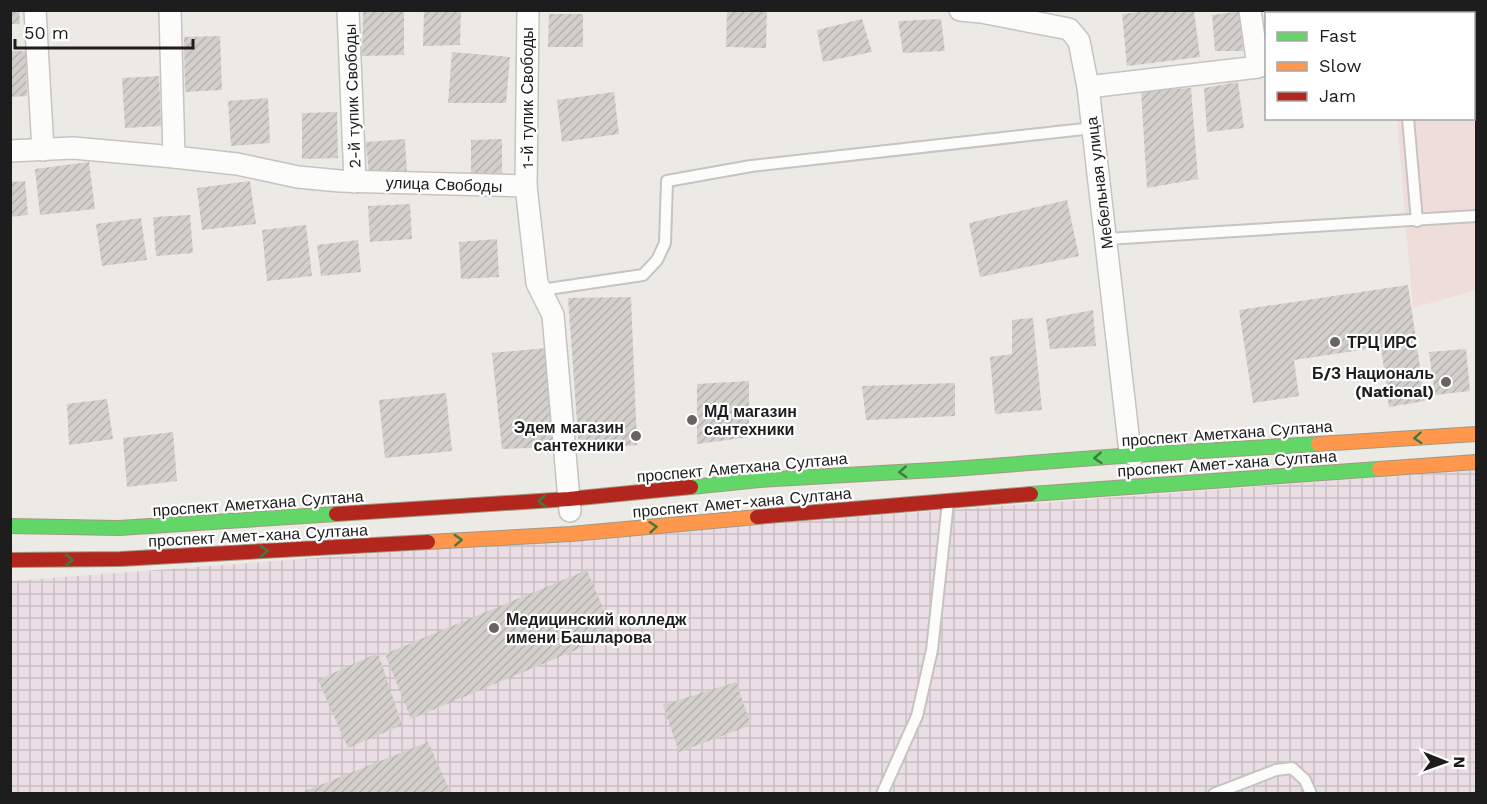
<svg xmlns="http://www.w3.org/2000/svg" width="1487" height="804" font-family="'Work Sans',sans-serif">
  <defs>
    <pattern id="industrial-grid" width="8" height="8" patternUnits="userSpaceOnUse" patternTransform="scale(1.5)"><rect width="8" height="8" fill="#eadee4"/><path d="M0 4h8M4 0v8" fill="none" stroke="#c8bec3"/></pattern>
    <pattern id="building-hatch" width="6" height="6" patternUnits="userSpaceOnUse" patternTransform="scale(1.5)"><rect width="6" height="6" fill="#d3d0cc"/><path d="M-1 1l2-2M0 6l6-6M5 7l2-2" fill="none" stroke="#b5b2af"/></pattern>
  </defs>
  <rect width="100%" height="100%" fill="#eceae5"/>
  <path fill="#efddd9" d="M1389,11h87v279l-63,18 -16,-189 77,-1v-104h-85z"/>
  <path fill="url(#industrial-grid)" d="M1476,470v323l-1465,1v-213z"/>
  <g fill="url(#building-hatch)">
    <path d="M10,10h9l1,14h-10z"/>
    <path d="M389,10h15v45l-42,1 1,-44z"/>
    <path d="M424,10h37l-1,35 -37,1z"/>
    <path d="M727,10h40l-1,38 -40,-1z"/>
    <path d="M1156,10h38l6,47 -73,9 -5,-52z"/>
    <rect x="1268" y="10" width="31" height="4"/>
    <rect x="1309" y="10" width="32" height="4"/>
    <rect x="1349" y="10" width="32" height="4"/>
    <path d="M1240,11l3,40h-28l-3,-36z"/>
    <path d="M549,14h34v33h-35z"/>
    <path d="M862,19l10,33 -49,10 -6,-32z"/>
    <path d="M941,19l4,32 -42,2 -5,-32z"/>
    <path d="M220,36l2,54 -37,2 -1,-55z"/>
    <path d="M10,51h16l1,45 -17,1z"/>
    <path d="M452,52l58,5 -4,46h-58z"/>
    <path d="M159,76l2,50 -36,2 -3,-50z"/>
    <path d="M1238,82l6,46 -37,4 -3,-44z"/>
    <path d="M1191,88l7,91 -51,9 -6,-97z"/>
    <path d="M614,92l5,42 -57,8 -5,-42z"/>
    <path d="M268,98l2,45 -39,3 -3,-45z"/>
    <path d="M337,112l1,46 -36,1v-46z"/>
    <path d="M405,139l2,34 -38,3 -3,-34z"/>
    <path d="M502,139v34h-31v-33z"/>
    <path d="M89,162l6,47 -55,6 -5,-46z"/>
    <path d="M25,181l3,34 -18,2v-35z"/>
    <path d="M250,181l6,43 -54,6 -5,-42z"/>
    <path d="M1067,200l12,56 -99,21 -11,-54z"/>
    <path d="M410,204l2,35 -42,3 -2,-36z"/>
    <path d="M190,215l3,38 -37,3 -3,-39z"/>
    <path d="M141,218l6,42 -45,6 -6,-42z"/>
    <path d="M306,225l6,51 -45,5 -5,-51z"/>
    <path d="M497,239l2,38 -38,2 -2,-37z"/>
    <path d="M358,240l3,32 -40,4 -4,-31z"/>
    <path d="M1408,285l17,116 -36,6 -8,-60 -87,13 5,36 -46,7 -14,-93z"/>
    <path d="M631,297l6,148 -58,4 -11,-151z"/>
    <path d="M1093,310l3,36 -46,3 -4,-30z"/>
    <path d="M1033,318l9,92 -47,4 -5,-57 22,-3v-34z"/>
    <path d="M547,348l11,99 -56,2 -10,-96z"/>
    <path d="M1466,349l4,42 -35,4 -6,-43z"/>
    <path d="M749,381v56l-52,7v-60z"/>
    <path d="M955,383v33l-89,4 -4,-34z"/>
    <path d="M446,393l6,58 -67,7 -6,-58z"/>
    <path d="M107,399l6,40 -44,6 -2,-41z"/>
    <path d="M173,432l4,49 -50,6 -4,-49z"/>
    <path d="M587,570l27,64 -203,85 -26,-65z"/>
    <path d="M378,653l24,72 -54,23 -30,-68z"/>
    <path d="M736,682l15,43 -72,27 -16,-47z"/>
    <path d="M428,742l23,52h-151v-1z"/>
  </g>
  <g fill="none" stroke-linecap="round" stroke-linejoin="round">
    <g stroke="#c4c4c1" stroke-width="14">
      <g id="lane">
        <path d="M1398,10v4"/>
        <path d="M1408,118l9,103"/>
        <path d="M1106,239l370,-23"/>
        <path d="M541,290l102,-15 14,-15 8,-17 2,-62 84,-15 342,-38"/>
        <path d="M882,794l35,-78 15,-66 16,-148"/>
        <path d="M1214,794l62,-24 16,-2 13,12 6,14"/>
      </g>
    </g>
    <g stroke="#c4c4c1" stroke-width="24">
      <g id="street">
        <path d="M35,10l8,140"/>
        <path d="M170,10l4,147"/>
        <path d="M348,10l7,172"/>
        <path d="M960,10l21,2 88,17 10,12 9,46 42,365 4,3"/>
        <path d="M1088,87l170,-20 -8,-57"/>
        <path d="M10,151l63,-3 101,9 63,7 61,13 42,4 186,5 11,97 16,32 17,196"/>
        <path d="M526,186l2,-176"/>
      </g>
    </g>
    <g stroke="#a29882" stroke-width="16">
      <g id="fast">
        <path d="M691,487l68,-7 193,-11 182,-14 184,-11"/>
        <path d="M1031,494l348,-25"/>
        <path d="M10,526l109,2 217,-14"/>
      </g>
    </g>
    <g stroke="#a29882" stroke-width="16">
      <g id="slow">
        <path d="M1318,444l158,-10"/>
        <path d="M1379,469l97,-7"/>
        <path d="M428,542l143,-8 186,-17"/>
      </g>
    </g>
    <g stroke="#a29882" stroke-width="16">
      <g id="jam">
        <path d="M336,514l233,-15 122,-12"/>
        <path d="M757,517l274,-23"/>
        <path d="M10,560l110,-1 308,-17"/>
      </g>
    </g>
    <use href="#lane" stroke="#fcfcfb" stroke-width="10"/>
    <use href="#street" stroke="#fcfcfb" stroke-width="21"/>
    <use href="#fast" stroke="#63d668" stroke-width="14"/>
    <use href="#slow" stroke="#ff974d" stroke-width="14"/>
    <use href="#jam" stroke="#b3261e" stroke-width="14"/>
  </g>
  <defs><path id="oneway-chevron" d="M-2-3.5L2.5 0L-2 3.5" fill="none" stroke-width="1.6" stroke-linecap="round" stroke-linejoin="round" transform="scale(1.5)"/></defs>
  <g stroke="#407a42">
    <use href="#oneway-chevron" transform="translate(1418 438) rotate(176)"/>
    <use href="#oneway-chevron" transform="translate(1098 458) rotate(176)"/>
    <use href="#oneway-chevron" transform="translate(903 472) rotate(177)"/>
    <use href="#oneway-chevron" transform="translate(542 501) rotate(176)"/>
    <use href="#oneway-chevron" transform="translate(653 527) rotate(-5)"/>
    <use href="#oneway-chevron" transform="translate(458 540) rotate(-3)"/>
    <use href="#oneway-chevron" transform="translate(264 551) rotate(-3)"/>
    <use href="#oneway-chevron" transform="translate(69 560)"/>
  </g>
  <g fill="#656563" stroke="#fff" stroke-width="2">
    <circle cx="1335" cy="342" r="6"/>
    <circle cx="1446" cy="382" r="6"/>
    <circle cx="692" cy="420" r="6"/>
    <circle cx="636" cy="436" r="6"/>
    <circle cx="494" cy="628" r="6"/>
  </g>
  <g text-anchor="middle" stroke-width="4.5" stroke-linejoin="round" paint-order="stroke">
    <g font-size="16" fill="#1d1d1d" stroke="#fff">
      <text transform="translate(352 96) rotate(-92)" y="6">2-й тупик Свободы</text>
      <text transform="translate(527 98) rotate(-90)" y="6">1-й тупик Свободы</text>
      <text transform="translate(1099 183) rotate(-97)" y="6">Мебельная улица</text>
      <text transform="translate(444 184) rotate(2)" y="6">улица Свободы</text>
      <text transform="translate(1227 433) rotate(-4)" y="6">проспект Аметхана Султана</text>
      <text transform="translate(1227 463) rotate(-4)" y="6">проспект Амет-хана Султана</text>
      <text transform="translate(742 467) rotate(-5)" y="6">проспект Аметхана Султана</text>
      <text transform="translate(742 502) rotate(-5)" y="6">проспект Амет-хана Султана</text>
      <text transform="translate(258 503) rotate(-4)" y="6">проспект Аметхана Султана</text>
      <text transform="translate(258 535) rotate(-3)" y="6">проспект Амет-хана Султана</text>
    </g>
    <g font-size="16" font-weight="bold" fill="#1d1d1d" stroke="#fff" text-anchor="start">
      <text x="1347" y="348">ТРЦ ИРС</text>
      <text x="1434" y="379" text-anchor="end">Б/З Националь<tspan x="1434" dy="18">(National)</tspan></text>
      <text x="704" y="417">МД магазин<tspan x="704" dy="18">сантехники</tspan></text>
      <text x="624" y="433" text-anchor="end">Эдем магазин<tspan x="624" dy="18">сантехники</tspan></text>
      <text x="506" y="625">Медицинский колледж<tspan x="506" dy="18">имени Башларова</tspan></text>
    </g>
  </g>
  <rect width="1487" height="804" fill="none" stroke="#1d1d1d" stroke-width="24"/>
  <rect x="1265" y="12" width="210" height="108" fill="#ffffff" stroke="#a5a5a5" stroke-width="1.5"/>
  <rect x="1277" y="32" width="30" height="9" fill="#63d668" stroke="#a5a5a5" stroke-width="1.5"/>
  <text x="1319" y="42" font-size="18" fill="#1d1d1d">Fast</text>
  <rect x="1277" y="62" width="30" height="9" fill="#ff974d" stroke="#a5a5a5" stroke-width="1.5"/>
  <text x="1319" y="72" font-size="18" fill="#1d1d1d">Slow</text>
  <rect x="1277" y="92" width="30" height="9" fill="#b3261e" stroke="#a5a5a5" stroke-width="1.5"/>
  <text x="1319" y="102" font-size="18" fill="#1d1d1d">Jam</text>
  <g transform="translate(1445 762) rotate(91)" stroke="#ffffff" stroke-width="4.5" paint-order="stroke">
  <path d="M0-4.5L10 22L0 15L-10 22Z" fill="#1d1d1d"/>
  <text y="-9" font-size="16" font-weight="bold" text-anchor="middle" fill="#1d1d1d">N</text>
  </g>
  <path d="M15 39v9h178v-9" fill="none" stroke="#1d1d1d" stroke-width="3"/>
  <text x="24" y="39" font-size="18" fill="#1d1d1d" stroke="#ffffff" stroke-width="4.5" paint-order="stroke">50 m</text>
</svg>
